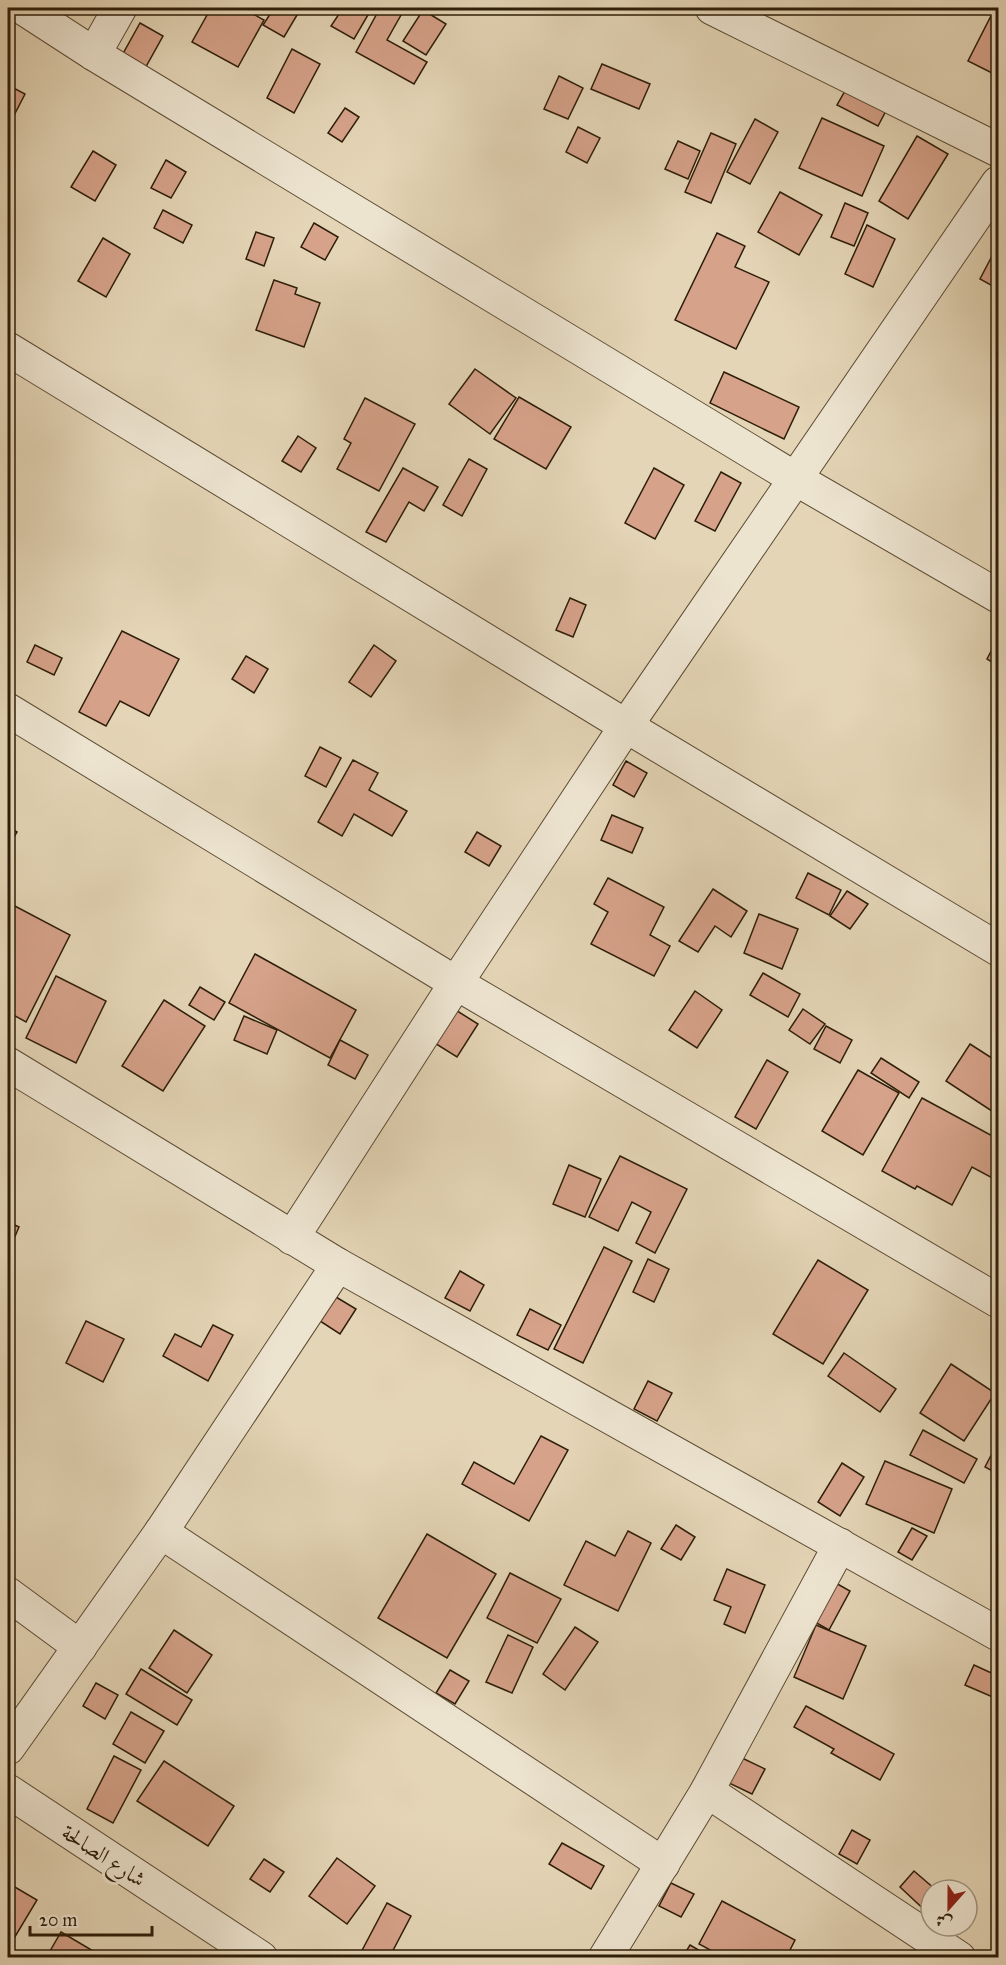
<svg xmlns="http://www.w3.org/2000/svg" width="1006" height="1965" font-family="'IM FELL Great Primer',Amiri,serif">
  <rect width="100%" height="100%" fill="#e4d5b6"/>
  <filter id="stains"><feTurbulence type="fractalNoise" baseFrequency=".00333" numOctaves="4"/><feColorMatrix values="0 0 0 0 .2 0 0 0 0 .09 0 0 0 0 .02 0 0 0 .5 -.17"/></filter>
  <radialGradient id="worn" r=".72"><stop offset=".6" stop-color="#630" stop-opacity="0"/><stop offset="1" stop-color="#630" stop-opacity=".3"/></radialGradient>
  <g fill="#d6a28a" stroke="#2e1e09" stroke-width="1.5">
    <path d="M211,8h34l-1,1 20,11 -26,47 -46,-25z"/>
    <path d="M274,8h22l4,2 -16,27 -21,-12z"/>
    <path d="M343,8h29l-18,31 -23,-13z"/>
    <path d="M380,8h25l-18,32 40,22 -13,22 -58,-32z"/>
    <path d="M995,8h3v68l-30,-15z"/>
    <path d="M423,10l23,14 -20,31 -23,-14z"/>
    <path d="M140,23l23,13 -20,36 -23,-13z"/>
    <path d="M292,49l28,15 -26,49 -27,-15z"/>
    <path d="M602,64l48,20 -11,25 -48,-20z"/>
    <path d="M559,76l24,12 -15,31 -24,-10z"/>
    <path d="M849,84l40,21 -11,21 -41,-21z"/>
    <path d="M8,85l17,9 -17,33z"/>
    <path d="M345,108l14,9 -17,25 -14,-9z"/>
    <path d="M822,118l62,28 -22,50 -63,-28z"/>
    <path d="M755,119l23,13 -28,52 -23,-12z"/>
    <path d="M578,127l22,11 -13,25 -21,-11z"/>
    <path d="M711,133l25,11 -25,59 -26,-11z"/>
    <path d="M917,136l31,18 -40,65 -29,-18z"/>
    <path d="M678,141l22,10 -12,28 -23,-10z"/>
    <path d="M93,151l23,14 -21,36 -24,-14z"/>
    <path d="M166,160l20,12 -15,26 -20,-10z"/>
    <path d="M780,192l42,23 -23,40 -41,-23z"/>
    <path d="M845,203l23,10 -14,33 -23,-9z"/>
    <path d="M163,210l29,15 -9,18 -29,-15z"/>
    <path d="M314,223l24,14 -13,23 -24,-13z"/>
    <path d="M867,225l28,14 -22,48 -28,-13z"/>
    <path d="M256,232l18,6 -10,28 -18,-7z"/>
    <path d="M717,233l28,13 -10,21 34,15 -33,67 -61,-29z"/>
    <path d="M103,238l27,16 -24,43 -28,-16z"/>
    <path d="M992,256l6,4v29l-18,-10z"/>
    <path d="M274,280l23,8 -2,6 25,9 -16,44 -48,-17z"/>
    <path d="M475,369l41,29 -26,36 -41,-30z"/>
    <path d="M724,372l75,35 -15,32 -74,-36z"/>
    <path d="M519,397l52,30 -25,42 -52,-30z"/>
    <path d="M365,398l50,26 -36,67 -42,-22 14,-26 -7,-4z"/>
    <path d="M298,436l18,12 -15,24 -19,-11z"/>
    <path d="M469,459l18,10 -25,47 -19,-11z"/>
    <path d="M403,468l35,19 -14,24 -15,-9 -23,40 -20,-10z"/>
    <path d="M654,468l30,17 -29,54 -30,-16z"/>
    <path d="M721,472l20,11 -26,48 -20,-10z"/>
    <path d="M570,598l16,7 -13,32 -17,-7z"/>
    <path d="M122,631l57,28 -30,57 -29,-15 -14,25 -27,-14z"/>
    <path d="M998,638v28l-11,-7z"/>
    <path d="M35,645l27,13 -8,17 -27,-13z"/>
    <path d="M374,645l22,16 -25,36 -22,-15z"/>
    <path d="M246,656l22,13 -14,24 -22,-14z"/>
    <path d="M320,747l21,11 -15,29 -21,-11z"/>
    <path d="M353,760l25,13 -9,17 38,21 -15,25 -38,-22 -12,22 -24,-14z"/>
    <path d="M626,761l21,12 -13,24 -21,-12z"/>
    <path d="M612,815l31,13 -11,25 -31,-13z"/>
    <path d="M8,826l9,6 -9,15z"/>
    <path d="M477,832l24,14 -12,20 -24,-14z"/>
    <path d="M808,873l33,17 -12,25 -33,-17z"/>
    <path d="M608,878l56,29 -14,28 20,11 -16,30 -63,-32 17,-32 -14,-8z"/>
    <path d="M713,889l34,22 -16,26 -16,-11 -17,26 -19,-11z"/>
    <path d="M847,891l21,13 -18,25 -20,-13z"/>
    <path d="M11,904l59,31 -44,87 -18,-10v-101z"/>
    <path d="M759,914l39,15 -16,40 -38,-16z"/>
    <path d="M255,954l101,56 -26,48 -101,-55z"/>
    <path d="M763,973l37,21 -12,23 -38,-22z"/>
    <path d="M56,976l50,25 -30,62 -50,-25z"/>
    <path d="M200,987l25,15 -11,18 -25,-15z"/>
    <path d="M695,991l27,19 -25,38 -28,-18z"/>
    <path d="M164,1000l41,26 -42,65 -41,-25z"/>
    <path d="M446,1004l32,20 -21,33 -32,-20z"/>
    <path d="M803,1009l22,15 -15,20 -21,-14z"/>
    <path d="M244,1016l33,14 -10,24 -33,-14z"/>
    <path d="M826,1026l26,14 -12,23 -26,-14z"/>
    <path d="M340,1040l28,15 -13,24 -27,-14z"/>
    <path d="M970,1044l28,18v53l-52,-34z"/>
    <path d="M881,1058l38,24 -10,16 -38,-25z"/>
    <path d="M767,1060l21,12 -32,57 -21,-12z"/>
    <path d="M858,1070l41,23 -36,62 -41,-24z"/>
    <path d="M922,1098l76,41v42l-26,-14 -20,38 -35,-19 -2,3 -33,-18z"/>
    <path d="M620,1156l67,33 -32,64 -19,-10 15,-31 -19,-10 -14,29 -29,-14z"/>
    <path d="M569,1165l32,14 -16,38 -32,-13z"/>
    <path d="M8,1222l11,5 -11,26z"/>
    <path d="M604,1247l28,14 -49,102 -29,-14z"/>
    <path d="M648,1259l21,10 -15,33 -21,-10z"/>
    <path d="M818,1260l50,30 -45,74 -50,-30z"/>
    <path d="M460,1271l24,14 -14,26 -25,-13z"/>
    <path d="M336,1297l20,12 -16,25 -20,-13z"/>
    <path d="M530,1309l31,16 -13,25 -31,-15z"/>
    <path d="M86,1321l38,18 -21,43 -37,-19z"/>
    <path d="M213,1325l20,10 -25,46 -45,-25 12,-22 26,13z"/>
    <path d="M844,1353l52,36 -16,23 -52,-36z"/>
    <path d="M951,1364l44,29 -31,48 -44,-28z"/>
    <path d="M648,1381l24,12 -15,28 -23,-12z"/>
    <path d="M923,1430l54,29 -13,24 -54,-28z"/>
    <path d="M541,1436l27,14 -39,71 -67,-37 12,-22 40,22z"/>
    <path d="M998,1442v32l-13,-7z"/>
    <path d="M885,1461l67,28 -18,44 -68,-29z"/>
    <path d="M842,1463l22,14 -24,39 -22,-14z"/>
    <path d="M676,1525l19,12 -14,23 -20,-11z"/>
    <path d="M912,1528l15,8 -15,24 -14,-8z"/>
    <path d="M628,1531l23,12 -33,68 -54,-26 22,-44 29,15z"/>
    <path d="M427,1534l69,40 -49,84 -69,-40z"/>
    <path d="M727,1569l38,16 -20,48 -21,-9 7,-17 -17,-7z"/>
    <path d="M510,1573l51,26 -24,44 -50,-25z"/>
    <path d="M834,1582l16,9 -21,39 -16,-9z"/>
    <path d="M816,1625l50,21 -23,53 -49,-22z"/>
    <path d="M575,1627l23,15 -33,48 -22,-16z"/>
    <path d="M174,1630l38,25 -25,38 -38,-25z"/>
    <path d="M508,1635l25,12 -21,46 -26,-11z"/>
    <path d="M974,1665l24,11v15l-3,7 -30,-13z"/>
    <path d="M141,1669l51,31 -15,25 -51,-31z"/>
    <path d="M450,1670l19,11 -14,23 -19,-11z"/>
    <path d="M96,1683l22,12 -13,24 -22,-13z"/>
    <path d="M806,1706l88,48 -14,26 -49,-27 3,-4 -40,-22z"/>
    <path d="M131,1712l33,19 -19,32 -32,-19z"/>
    <path d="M114,1756l27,14 -28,53 -26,-14z"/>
    <path d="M742,1758l23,11 -13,25 -23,-11z"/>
    <path d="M164,1761l70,45 -26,40 -71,-45z"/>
    <path d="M852,1830l18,10 -13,24 -18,-10z"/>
    <path d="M562,1843l42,23 -13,23 -42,-25z"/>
    <path d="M337,1858l38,28 -28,38 -38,-28z"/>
    <path d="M264,1859l20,13 -14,20 -20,-13z"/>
    <path d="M914,1871l22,19h-5v26l-31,-29z"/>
    <path d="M8,1883l29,17 -27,45 -2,-1z"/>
    <path d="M671,1883l23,11 -13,23 -22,-11z"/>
    <path d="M722,1901l73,39 -9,18h-61l-26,-14z"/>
    <path d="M387,1903l24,13 -22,42h-31z"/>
    <path d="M61,1932l44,26h-59z"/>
    <path d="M690,1945l22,13h-30z"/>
  </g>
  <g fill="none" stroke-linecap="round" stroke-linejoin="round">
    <g stroke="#5c4c34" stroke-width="35">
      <g id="minor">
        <path d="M23,8l71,46 702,425 202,117"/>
        <path d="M712,8l286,142"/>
        <path d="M94,54l26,-46"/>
        <path d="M8,349l618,377 372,223"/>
        <path d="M8,710l448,273 542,318"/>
        <path d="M8,1064l330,201 660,369"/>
        <path d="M292,1238l164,-255 170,-257 372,-543"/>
        <path d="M161,1532l502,332"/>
        <path d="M8,1594l72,53"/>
        <path d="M8,1748l153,-216 177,-267"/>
        <path d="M8,1791l253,167"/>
        <path d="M707,1791l252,167"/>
        <path d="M605,1958l102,-167 133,-246"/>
      </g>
    </g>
    <use href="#minor" stroke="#ede4d0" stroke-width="33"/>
  </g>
  <g text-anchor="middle" stroke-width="6" stroke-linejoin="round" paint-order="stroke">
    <g font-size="22" fill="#2e1e09" stroke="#ede4d0">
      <text transform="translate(104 1855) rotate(33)" y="8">شارع الصالحة</text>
    </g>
  </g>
  <rect width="1006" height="1965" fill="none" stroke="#e4d5b6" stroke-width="30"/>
  <rect x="9" y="9" width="988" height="1947" fill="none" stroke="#2e1e09" stroke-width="3"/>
  <rect x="15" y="15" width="976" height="1935" fill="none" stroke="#2e1e09" stroke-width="1.5"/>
  <g transform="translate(949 1908) rotate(201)"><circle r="28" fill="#ede4d0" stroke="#a19580" stroke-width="1.5"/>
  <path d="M0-4.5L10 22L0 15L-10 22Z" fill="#8f2418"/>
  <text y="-9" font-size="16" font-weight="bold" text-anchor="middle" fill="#2e1e09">ش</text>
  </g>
  <path d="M30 1926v9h122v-9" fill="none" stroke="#2e1e09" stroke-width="3"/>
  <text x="39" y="1926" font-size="18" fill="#2e1e09" stroke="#ede4d0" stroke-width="4.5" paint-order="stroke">20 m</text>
  <rect width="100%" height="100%" filter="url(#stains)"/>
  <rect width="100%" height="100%" fill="url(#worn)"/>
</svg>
